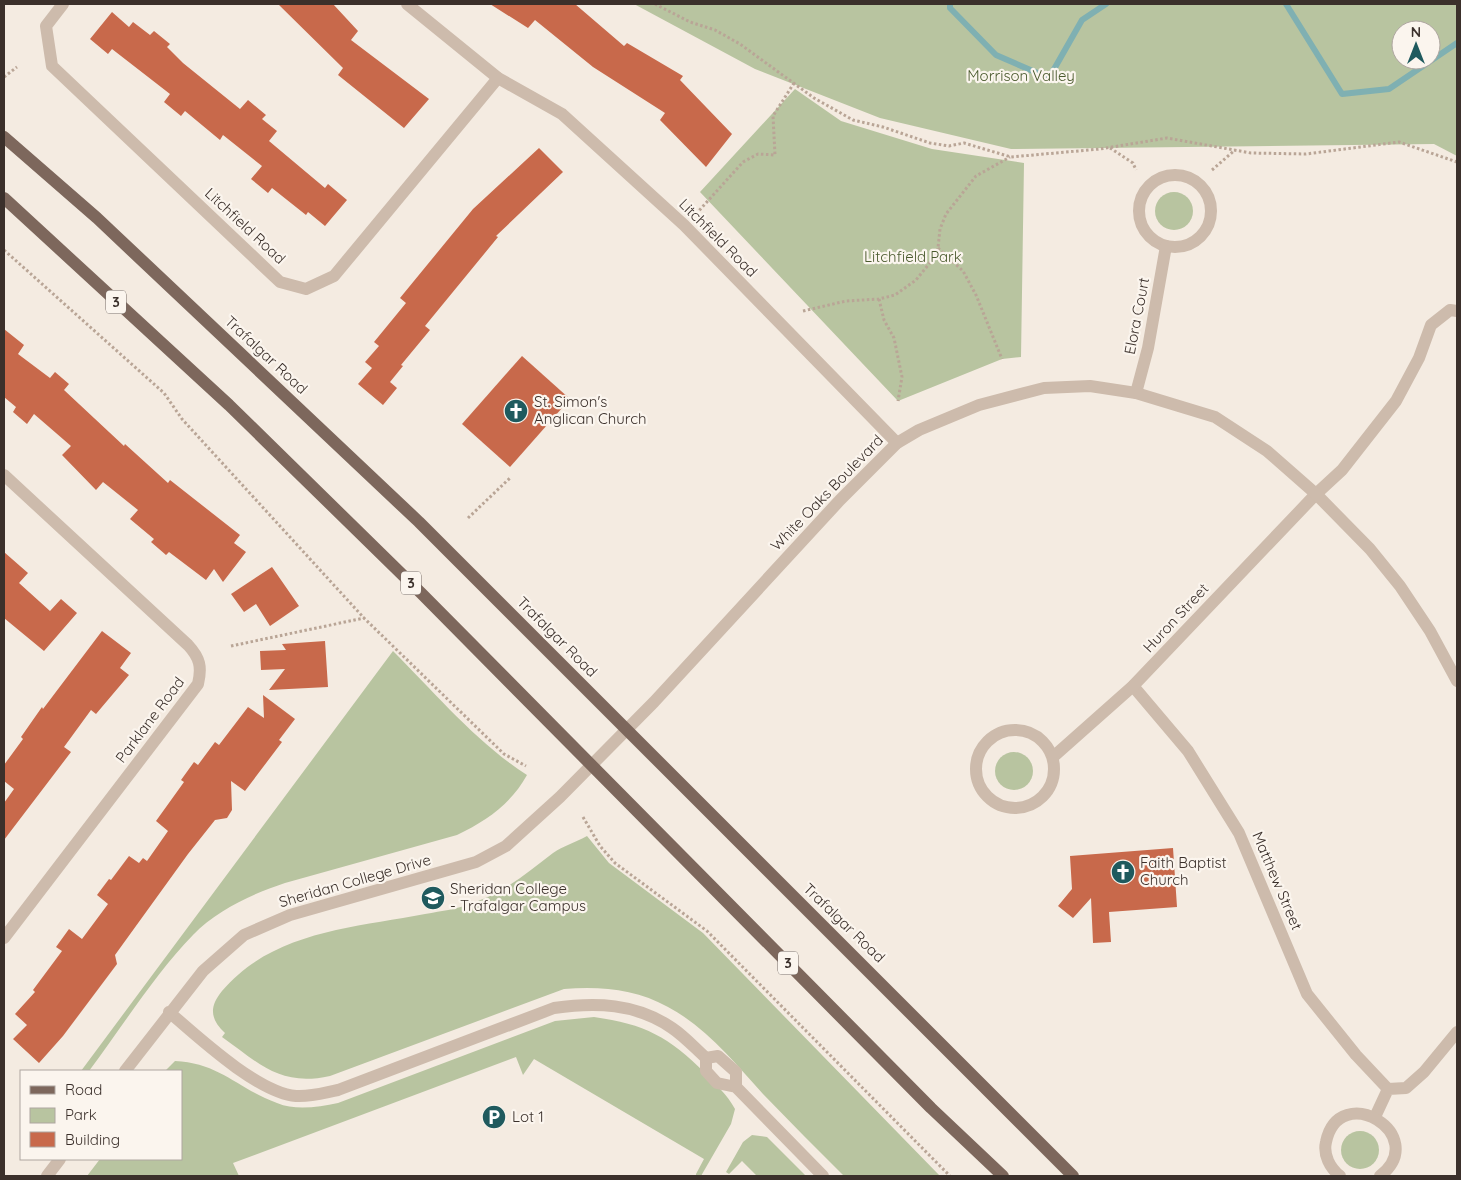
<svg xmlns="http://www.w3.org/2000/svg" width="1461" height="1180" font-family="Quicksand,sans-serif">
  <rect width="100%" height="100%" fill="#f4ebe1"/>
  <g fill="#b8c4a0" fill-rule="evenodd">
    <path d="M634,4h823v152l-23,-12 -423,5 -131,-31 -125,-49zM1401,30h30v30h-30z"/>
    <path d="M795,89l46,32 91,28 92,14 -3,194 -19,2 -104,42 -198,-209z"/>
    <circle cx="1174" cy="211" r="19"/>
    <path d="M393,651c42,42 84,92 134,124 -16,29 -41,46 -70,60l-172,48c-33,11 -68,27 -92,52 -38,39 -71,92 -104,136h-8z"/>
    <circle cx="1014" cy="771" r="19"/>
    <path d="M587,836l22,27 94,70 237,243h-96c-27,-27 -54,-54 -81,-82 -28,-31 -57,-67 -95,-87 -32,-18 -68,-21 -104,-18l-234,87c-50,11 -70,-12 -108,-39l3,-4c-15,-14 -16,-26 -3,-42 51,-60 131,-63 203,-77 17,-3 33,-5 48,-11 32,-11 54,-30 80,-50 10,-7 23,-11 34,-17z"/>
    <path d="M594,1017c51,7 75,20 111,56 11,12 22,21 30,36l-4,15 -30,52h-5v-2l8,-15 -170,-100 -11,16 -7,-18 -283,106 6,13h-152l13,-17h81v-88h-16l10,-10c45,2 63,28 102,42 19,8 41,4 61,0l217,-82z"/>
    <circle cx="1360" cy="1150" r="19"/>
    <path d="M752,1135l15,2 39,39h-49l-15,-15 -13,13 -3,-2 17,-30z"/>
  </g>
  <g fill="none" stroke-linecap="round" stroke-linejoin="round">
    <g stroke="#7fb0b2" stroke-width="6">
      <path d="M950,4v4l46,47 53,23 33,-58 24,-16"/>
      <path d="M1286,4l56,90 47,-5 68,-46"/>
    </g>
  </g>
  <g fill="#c8694b">
    <path d="M278,4h55l25,27 -7,9 78,59 -25,29 -66,-53 5,-7z"/>
    <path d="M490,4h85l49,42 3,-3 56,33 -3,4 52,54 -26,33 -46,-47 5,-7 -72,-46 -58,-47 -7,8z"/>
    <path d="M112,12l17,15 4,-5 17,13 4,-4 16,13 -3,3 16,16 57,46 8,-9 18,15 -4,4 15,12 -8,10 56,47 3,-4 19,16 -22,26 -17,-14 -2,3 -34,-27 -4,5 -17,-14 11,-13 -39,-31 -3,5 -35,-29 -4,5 -17,-14 6,-8 -58,-45 -4,5 -18,-15z"/>
    <path d="M539,148l24,24 -67,64 2,1 -73,89 5,4 -29,35 2,1 -13,16 7,6 -14,17 -25,-21 14,-16 -7,-6 14,-16 -5,-4 32,-39 -6,-5 73,-89z"/>
    <path d="M4,329l20,16 -6,9 32,24 5,-6 14,12 -5,6 60,56 1,-2 43,39 2,-3 70,55 -6,8 12,9 -23,30 -9,-13 -8,11 -37,-28 -3,3 -15,-13 3,-3 -24,-20 8,-9 -35,-28 -7,8 -34,-35 9,-9 -37,-32 -7,10 -14,-12 3,-5 -12,-10z"/>
    <path d="M522,356l48,43 -60,68 -48,-43z"/>
    <path d="M4,552l24,21 -9,10 31,28 11,-12 16,14 -33,38 -40,-33z"/>
    <path d="M272,567l27,39 -29,20 -14,-22 -12,8 -13,-18z"/>
    <path d="M102,631l29,22 -11,15 9,7 -33,39 -5,-4 -27,37 7,5 -67,88v-37l10,-14 -10,-8v-16l19,-26 -2,-2 21,-30 1,2z"/>
    <path d="M325,641l3,46 -59,3 16,-21 -24,1 -1,-19 26,-1 -4,-6z"/>
    <path d="M263,695l32,24 -16,21 3,2 -37,49 -14,-10 1,29 -5,8 -12,2 -27,34 -73,101 2,9 -54,72 -24,27 -26,-24 14,-14 -12,-11 20,-22 -2,-2 29,-39 -6,-4 13,-18 13,10 26,-35 -11,-9 12,-16 2,1 18,-24 10,7 4,-5 4,3 21,-30 -12,-10 28,-39 -3,-2 13,-18 4,3 17,-23 4,3 29,-38 16,11z"/>
    <path d="M1173,848l4,59 -68,5 2,30 -18,1 -2,-45 -18,20 -15,-12 14,-17 -2,-33z"/>
  </g>
  <g fill="none" stroke-linecap="round" stroke-linejoin="round">
    <g stroke="#b9a596" stroke-width="3" stroke-dasharray="2.5 2.5" stroke-linecap="butt">
      <path d="M655,4l35,18 25,8 25,14 74,54 39,22 30,7 47,16 19,3 15,-3 47,14 89,-8 67,-11 84,15 55,1 93,-12 58,20"/>
      <path d="M4,77l13,-10"/>
      <path d="M1110,148l23,15 3,7"/>
      <path d="M1212,170l23,-20"/>
      <path d="M696,214l47,-52 15,-8 17,1 -2,-39 21,-33"/>
      <path d="M938,248l25,23 13,24 26,64"/>
      <path d="M4,250l160,143 18,26 182,199 140,136 22,12"/>
      <path d="M879,299l5,21 10,18 8,39 -4,24"/>
      <path d="M803,311l43,-10 33,-2 16,-4 21,-15 13,-16 9,-16 2,-19 6,-15 30,-38 34,-19"/>
      <path d="M468,518l43,-41"/>
      <path d="M231,646l133,-28"/>
      <path d="M583,817l17,29 15,17 92,68 243,245"/>
    </g>
    <g stroke="#cdbbac" stroke-width="12">
      <path d="M63,4l-17,22 6,40 228,216 26,7 28,-13 164,-198"/>
      <path d="M407,4l91,74 64,36 122,111 213,218"/>
      <circle cx="1175" cy="211" r="36"/>
      <path d="M1136,393l12,-45 18,-102"/>
      <path d="M4,475l184,170c12,13 14,22 10,39l-194,254"/>
      <path d="M1133,686l55,65 51,82 68,161 49,61 32,34"/>
      <circle cx="1015" cy="769" r="39"/>
      <path d="M1053,757l80,-71 183,-192 26,-24 54,-69 23,-43 12,-33 19,-15 7,1"/>
      <path d="M169,1012c29,25 89,81 127,84 15,1 27,-3 42,-6l216,-82c41,-6 82,-5 118,20 12,8 23,20 34,30"/>
      <path d="M706,1058v13l11,12 19,4 87,89"/>
      <path d="M706,1058l12,-2 18,16v15"/>
      <path d="M125,1071l78,-100 41,-36 46,-20 186,-53 30,-16 54,-49 94,-95 186,-202 57,-57 22,-13 60,-25 65,-17 46,-2 46,7 79,24 52,34 49,43 54,55 30,37 30,45 27,50"/>
      <path d="M1375,1117l13,-28 18,-1 18,-16 33,-40"/>
      <path d="M47,1176l13,-17"/>
      <path d="M1340,1176c-10,-8 -17,-21 -14,-34 13,-63 106,-7 54,34"/>
    </g>
    <g stroke="#7d675c" stroke-width="12">
      <path d="M4,137l93,81 322,304 654,654"/>
      <path d="M4,198l225,207 192,188 510,515 72,68"/>
    </g>
  </g>
  <defs>
    <g id="church-disc" transform="scale(1.25)"><circle r="9.5" fill="#1f5a5e" stroke="#fbf5ee"/><path d="M-1.2-6h2.4v3.5h3.3v2.4h-3.3V6h-2.4V-.1h-3.3v-2.4h3.3Z" fill="#fff"/></g>
    <g id="university-disc" transform="scale(1.25)"><circle r="9.5" fill="#1f5a5e" stroke="#fbf5ee"/><path d="M0-5L7-2L0 1L-7-2ZM-4 1L0 2.5L4 1V4Q0 6-4 4Z" fill="#fff"/></g>
    <g id="parking-disc" transform="scale(1.25)"><circle r="9.5" fill="#1f5a5e" stroke="#fbf5ee"/><path d="M-3.5-5.5H1a3.5 3.5 0 0 1 0 7H-1V5.5H-3.5ZM-1-3.4V-.6H.8a1.4 1.4 0 0 0 0-2.8Z" fill="#fff"/></g>
  </defs>
  <g fill-rule="evenodd">
    <use href="#church-disc" x="516" y="411"/>
    <use href="#church-disc" x="1123" y="872"/>
    <use href="#university-disc" x="433" y="898"/>
    <use href="#parking-disc" x="494" y="1117"/>
  </g>
  <g text-anchor="middle" stroke-width="4.5" stroke-linejoin="round" paint-order="stroke">
    <g fill="#fbf5ee" stroke="#756b66" stroke-width="1">
      <rect x="106" y="290.5" width="20" height="23" rx="4"/>
      <rect x="401" y="571.5" width="20" height="23" rx="4"/>
      <rect x="778" y="951.5" width="20" height="23" rx="4"/>
    </g>
    <g font-size="14" font-weight="bold" fill="#3b302b">
      <text x="116" y="307">3</text>
      <text x="411" y="588">3</text>
      <text x="788" y="968">3</text>
    </g>
    <g font-size="15" fill="#4a5a2e" stroke="#fbf5ee">
      <text x="1021" y="81">Morrison Valley</text>
      <text x="913" y="262">Litchfield Park</text>
    </g>
    <g font-size="15" fill="#3b302b" stroke="#fbf5ee">
      <text transform="translate(245 226) rotate(43)" y="5">Litchfield Road</text>
      <text transform="translate(718 238) rotate(45)" y="5">Litchfield Road</text>
      <text transform="translate(1137 316) rotate(-79)" y="5">Elora Court</text>
      <text transform="translate(266 355) rotate(43)" y="5">Trafalgar Road</text>
      <text transform="translate(827 493) rotate(-46)" y="5">White Oaks Boulevard</text>
      <text transform="translate(1176 618) rotate(-47)" y="5">Huron Street</text>
      <text transform="translate(557 637) rotate(45)" y="5">Trafalgar Road</text>
      <text transform="translate(150 720) rotate(-53)" y="5">Parklane Road</text>
      <text transform="translate(355 881) rotate(-16)" y="5">Sheridan College Drive</text>
      <text transform="translate(1277 881) rotate(67)" y="5">Matthew Street</text>
      <text transform="translate(844 923) rotate(44)" y="5">Trafalgar Road</text>
    </g>
    <g font-size="15" fill="#3b302b" stroke="#fbf5ee" text-anchor="start">
      <text x="534" y="407">St. Simon's<tspan x="534" dy="17">Anglican Church</tspan></text>
      <text x="1140" y="868">Faith Baptist<tspan x="1140" dy="17">Church</tspan></text>
      <text x="450" y="894">Sheridan College<tspan x="450" dy="17">- Trafalgar Campus</tspan></text>
      <text x="512" y="1122">Lot 1</text>
    </g>
  </g>
  <rect width="1461" height="1180" fill="none" stroke="#3b302b" stroke-width="10"/>
  <rect x="20" y="1070" width="162" height="90" fill="#fbf5ee" stroke="#aea6a0"/>
  <rect x="30" y="1086" width="25" height="8" fill="#7d675c" stroke="#aea6a0"/>
  <text x="65" y="1095" font-size="15" fill="#3b302b">Road</text>
  <rect x="30" y="1108" width="25" height="15" fill="#b8c4a0" stroke="#aea6a0"/>
  <text x="65" y="1120" font-size="15" fill="#3b302b">Park</text>
  <rect x="30" y="1132" width="25" height="15" fill="#c8694b" stroke="#aea6a0"/>
  <text x="65" y="1145" font-size="15" fill="#3b302b">Building</text>
  <g transform="translate(1416 45)"><circle r="24" fill="#fbf5ee" stroke="#aea6a0"/>
  <path d="M0-4L9 19L0 12L-9 19Z" fill="#1f5a5e"/>
  <text y="-8" font-size="14" font-weight="bold" text-anchor="middle" fill="#3b302b">N</text>
  </g>
</svg>
